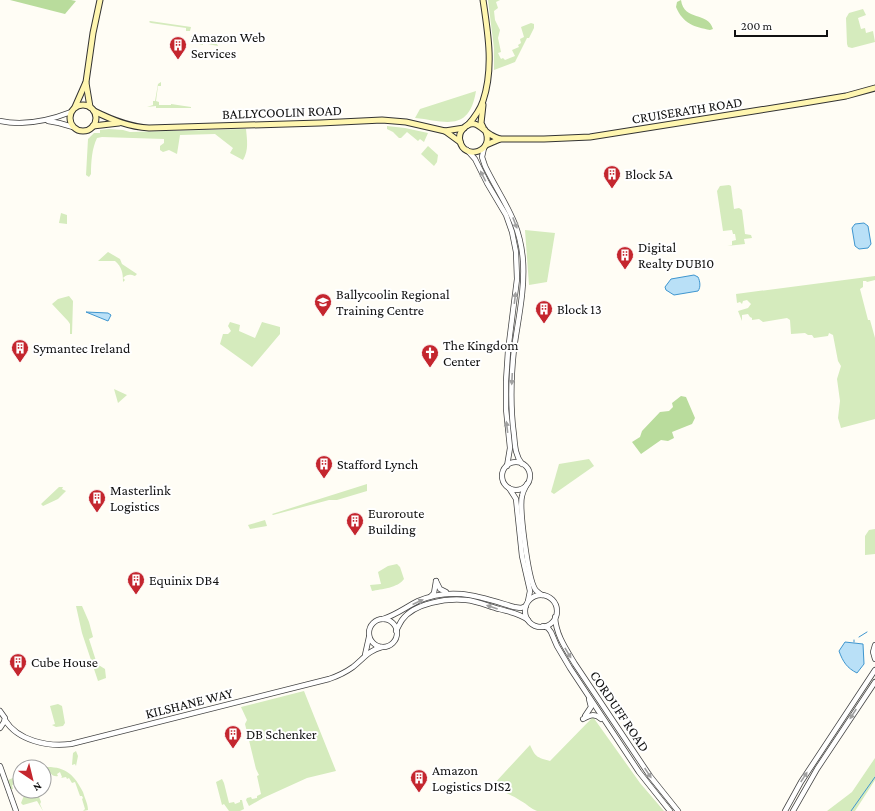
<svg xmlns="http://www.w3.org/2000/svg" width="875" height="811" font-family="'Crimson Pro',serif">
  <rect width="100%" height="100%" fill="#fffdf5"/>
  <g fill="#d5ebbd">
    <path d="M488,0h12l-4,2 2,6 -4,3 1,9 5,10 -2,8 3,14 -3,1 3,6 2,-1 2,2 10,-4 -3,-6 7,-3 -1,-2 3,-2 -1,-4 4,-2 -3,-10 10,-4 3,1v4l-5,10h-2l-12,24 -21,8v-22z"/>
    <path d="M863,9l3,6 -8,3 3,11 4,-1 1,5 7,-2 2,11 -23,6 -4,-1 -1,-3 -1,-26 3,-5z"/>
    <path d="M150,21l41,6 -1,4h-4v-3l-35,-5 -2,-1z"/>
    <path d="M191,36l24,4 3,6 -15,-3v2l-8,-2 1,-3 -5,-1z"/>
    <path d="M161,82v4h-3l-2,15 3,1v3h12v-1l20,3v1h-35v-2l-9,1 6,-2v-4h2l3,-17z"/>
    <path d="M476,91c-7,42 -31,30 -61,27l5,-9z"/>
    <path d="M387,126l18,2 23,5 -4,9 -4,-3 -2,2 -11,-9 -6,6h-2l-6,-6 -6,-3z"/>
    <path d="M109,129l14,1 7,2 116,-3c1,11 3,21 -3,31l-13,-7 3,-5 -18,-14 -35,1 -3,19 -8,-4 -6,2 -3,-2v-4l4,-3v-4l-62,-2 -5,1c-5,10 -6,24 -6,36l-2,3 -3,-2 2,-36 6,-6h6v-3z"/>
    <path d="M428,146l10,9 -1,7 -3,4 -13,-12z"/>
    <path d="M729,185l2,1 3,23 5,-1 3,2 3,24 6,1 1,3 -8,1 1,5 -18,2 5,-1v-4l4,-1 -1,-6h-2l-1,-4 -9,1 -6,-40 3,-5z"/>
    <path d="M61,213l6,2v9l-8,-1z"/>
    <path d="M525,230l30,3 -8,49 -18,3z"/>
    <path d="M108,252l12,7 2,5 15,10 -2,2c-5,-2 -8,-2 -12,2l2,2 -2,2c0,-9 -1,-15 -8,-21h-17z"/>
    <path d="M875,276v4l-8,2 -1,-1h-3v6l-3,2 8,31h2l5,18v81l-34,9 -3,-10 2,-17 -3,-22 4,-13 -3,-5 -5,-26 -4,-2 -1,3 -14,2 -2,-3h-4l-3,-2 -14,1 -1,-14 -3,-2 -24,4 -4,-3 -7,1v-2l-2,-1 -2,-3 -6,1v6l-4,-10 10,-3 3,-4 -4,-4 -4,1 -1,3 -2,-2 -3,1 -1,-9z"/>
    <path d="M69,296l4,5 -1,33h-2v-10l-2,-3 -16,-17 6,-5z"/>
    <path d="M230,322l10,3 -1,6 16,7 7,-16 18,5v7l-28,33 -32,-23 3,-10h5l3,-3 -3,-5z"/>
    <path d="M114,389l13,6 -9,8z"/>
    <path d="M589,459l5,7 -40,28 -3,-2 8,-28z"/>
    <path d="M367,484v7l-30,9h-8l-56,15 -1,-1z"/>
    <path d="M59,487h4l-1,2 4,2 -8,8 -15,7 -2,-2z"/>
    <path d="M265,520l2,6 -17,3 -2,-4z"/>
    <path d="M875,529v25l-10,1v-19l4,-6z"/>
    <path d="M397,564l3,3 4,12c-6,9 -23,10 -32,12l-2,-6 11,-1 -3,-12 10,-6z"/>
    <path d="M76,606h6l7,16 4,15 -4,2 8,25 8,5 1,9 -8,3 -16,-48z"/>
    <path d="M304,691l32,80 -29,7 -44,20 -14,8 -3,-6 1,-2 4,-1 1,2 5,-1v-2l4,-2 -4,-18 2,-1 -3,-6 -11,-45 2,-4 -6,-13z"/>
    <path d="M58,704l4,2 3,17 -2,3 -7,1 -4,-2 3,-1 -5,-18z"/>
    <path d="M593,717l47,66 24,28h-127c-6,-2 -10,-7 -16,-10 -9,-6 -19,-9 -28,-16l37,-40c6,13 7,12 20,16z"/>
    <path d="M76,751l2,5 -2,10 -1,-2 -3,1 1,-12z"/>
    <path d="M875,758v22l-20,31h-28l25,-19z"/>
    <path d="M44,767c21,-1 30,7 39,25 2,7 5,12 5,18l-5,1 2,-2 -3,-10 1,-1 -1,-2h-2l-5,-14 -3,1 -3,-5 -2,1 -1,-2 -5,1 1,-1 -2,-5 -3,2 1,2c-5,1 -7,-2 -10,-6l-2,1 -1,5z"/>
    <path d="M20,775v8l-8,2 1,4h-2l-3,-9z"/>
    <path d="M222,779l2,4 5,20 5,-1 1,2 5,-2v-2h2l2,9 -4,2h-11l-5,-7 -2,1 -6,-23z"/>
    <path d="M29,791h7l-1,1 1,3 2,-1 3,8 -1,2 3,7 -6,-10 -14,4 -2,-2 4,-10z"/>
  </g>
  <g fill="#b9dc9c">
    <path d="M10,0h61l5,1 -11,13z"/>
    <path d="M681,0c3,22 27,11 32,29l-3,1c-15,-3 -27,-6 -34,-23l1,-5z"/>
    <path d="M681,396l5,1 9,21 -3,6 -20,8 2,6 -6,3 -7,-1 -20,14 -9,-12 8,-5 2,-6 18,-19 9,-1 4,-4 -1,-4z"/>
  </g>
  <g fill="#b9e0f7" stroke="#3f96cf">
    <path d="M864,223l4,3 3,18 -3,4 -9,1 -4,-3 -3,-18 3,-4z"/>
    <path d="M694,275l4,2c2,4 3,10 0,14l-24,4 -8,-5 -1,-3 6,-8z"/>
    <path d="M86,312l22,1 3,2 -3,6z"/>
    <path d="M845,642l18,2 1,20 -7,9c-10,-5 -14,-11 -18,-22z"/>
  </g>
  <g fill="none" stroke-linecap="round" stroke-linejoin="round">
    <g stroke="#3f96cf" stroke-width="1">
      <path d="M859,637l8,-5"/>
      <path d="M854,642v-2"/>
      <path d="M851,811l24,-34"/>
    </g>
    <g stroke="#444" stroke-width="6">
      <g id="tertiary">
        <path d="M0,121c24,5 48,0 71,-9"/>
        <path d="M48,121l11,2 14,4"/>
        <path d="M484,148l-2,9 3,9c17,35 35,54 38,95 2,29 -5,59 -9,88 -3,28 -4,57 0,86 1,10 1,20 8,29"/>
        <path d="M467,150l8,9 12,24 19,32 6,17 4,20 1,27 -9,72 -2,30v28l4,39 -3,18"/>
        <circle cx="516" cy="476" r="14"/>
        <path d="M527,484c-2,4 -4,7 -5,12 -3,12 6,82 13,93 1,2 4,4 7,6"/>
        <path d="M509,488l7,11 6,57 8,35 -2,10"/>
        <path d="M436,581l4,8 6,3"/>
        <circle cx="541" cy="611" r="16"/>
        <path d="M431,596l3,-3 2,-12"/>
        <path d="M555,617c1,18 11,32 20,47l75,112 28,35"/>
        <path d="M383,619c13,-4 23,-12 35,-18 35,-15 62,-4 96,6l7,1 5,-2"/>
        <circle cx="383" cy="633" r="14"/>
        <path d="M543,626l5,2 3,4 6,14 13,22 69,104 31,39"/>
        <path d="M396,631c2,-4 4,-8 6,-11 12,-17 45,-22 64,-20 11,1 22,6 33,9 10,3 20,4 29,11"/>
        <path d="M875,645l-2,7 2,7"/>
        <path d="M365,655l4,-18"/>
        <path d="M0,711l5,7 -1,4 -4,6"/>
        <path d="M585,716l6,-9 -2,-8"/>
        <path d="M583,719c7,-4 12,-6 18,0"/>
        <path d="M5,720c13,21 43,27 66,24l258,-65c9,-3 17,-7 24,-12 10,-8 16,-17 29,-20"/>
        <path d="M0,766l16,45"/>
        <path d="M785,811l16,-29 74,-112"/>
        <path d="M793,811l24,-42 58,-87"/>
      </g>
    </g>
    <g stroke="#333" stroke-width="7">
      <g id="secondary">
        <path d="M86,83l4,24"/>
        <circle cx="83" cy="118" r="13"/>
        <path d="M75,107l11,-25 7,-49 7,-33"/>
        <path d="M94,111c18,9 35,16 55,17l171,-5 62,-3 24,2 39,9 15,11"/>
        <path d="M468,125c6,-7 12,-15 15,-24 11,-33 5,-68 0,-101"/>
        <path d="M93,126l26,-3"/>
        <path d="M483,127l-2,-4 2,-18"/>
        <path d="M485,130c11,22 -21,31 -25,11 -1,-4 0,-9 3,-12 11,-13 19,1 28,6 3,2 6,3 9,4"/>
        <path d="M445,131l19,-3"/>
        <path d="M486,145l14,-6h44l46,-2 214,-34 42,-7 29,-8"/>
      </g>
    </g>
    <use href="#tertiary" stroke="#fff" stroke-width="4.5"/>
    <use href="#secondary" stroke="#fff6b0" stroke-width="5"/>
  </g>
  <defs><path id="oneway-solid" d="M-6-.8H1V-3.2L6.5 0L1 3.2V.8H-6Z"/></defs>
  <g fill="#a0a0a0">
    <use href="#oneway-solid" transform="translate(483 176) rotate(-117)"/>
    <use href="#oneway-solid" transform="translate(515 223) rotate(69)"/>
    <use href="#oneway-solid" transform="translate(515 298) rotate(-83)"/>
    <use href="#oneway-solid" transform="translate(512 379) rotate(93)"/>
    <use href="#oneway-solid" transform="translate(507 427) rotate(-97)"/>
    <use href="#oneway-solid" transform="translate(418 602) rotate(-25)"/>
    <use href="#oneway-solid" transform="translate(492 607) rotate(-161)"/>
    <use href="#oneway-solid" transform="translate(568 653) rotate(59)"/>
    <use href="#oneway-solid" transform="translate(853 714) rotate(123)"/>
    <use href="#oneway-solid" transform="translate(648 773) rotate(56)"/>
    <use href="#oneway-solid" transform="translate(804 777) rotate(-57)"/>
  </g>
  <defs>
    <g id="building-pin" transform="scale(0.9)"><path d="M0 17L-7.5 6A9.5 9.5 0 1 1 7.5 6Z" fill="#c4262e" stroke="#fff"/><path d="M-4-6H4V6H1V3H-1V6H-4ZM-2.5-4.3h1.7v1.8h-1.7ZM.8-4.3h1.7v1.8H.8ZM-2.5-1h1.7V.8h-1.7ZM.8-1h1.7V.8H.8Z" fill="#fff"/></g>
    <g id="university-pin" transform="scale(0.9)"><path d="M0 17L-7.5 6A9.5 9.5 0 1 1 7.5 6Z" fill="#c4262e" stroke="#fff"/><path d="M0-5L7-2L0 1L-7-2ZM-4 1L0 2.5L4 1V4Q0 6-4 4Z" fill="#fff"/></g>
    <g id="church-pin" transform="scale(0.9)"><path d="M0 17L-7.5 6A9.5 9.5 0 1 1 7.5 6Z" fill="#c4262e" stroke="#fff"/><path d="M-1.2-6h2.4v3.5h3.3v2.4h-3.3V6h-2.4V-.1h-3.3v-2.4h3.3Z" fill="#fff"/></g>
  </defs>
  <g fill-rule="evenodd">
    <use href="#building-pin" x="178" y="45"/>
    <use href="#building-pin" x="612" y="174"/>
    <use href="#building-pin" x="625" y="255"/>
    <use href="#university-pin" x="323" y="302"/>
    <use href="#building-pin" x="544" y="309"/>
    <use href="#building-pin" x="20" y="348"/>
    <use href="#church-pin" x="430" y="353"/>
    <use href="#building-pin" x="324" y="464"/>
    <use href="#building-pin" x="97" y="498"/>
    <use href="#building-pin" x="355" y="521"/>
    <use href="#building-pin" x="136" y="580"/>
    <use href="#building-pin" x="18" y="662"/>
    <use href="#building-pin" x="233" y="734"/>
    <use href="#building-pin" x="419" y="778"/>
  </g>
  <g text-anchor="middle" stroke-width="4" stroke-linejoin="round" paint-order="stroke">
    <g font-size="14" fill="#111" stroke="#fff" text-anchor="start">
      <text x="191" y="42">Amazon Web<tspan x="191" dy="16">Services</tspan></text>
      <text x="625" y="179">Block 5A</text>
      <text x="638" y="252">Digital<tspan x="638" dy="16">Realty DUB10</tspan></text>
      <text x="336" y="299">Ballycoolin Regional<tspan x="336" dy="16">Training Centre</tspan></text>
      <text x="557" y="314">Block 13</text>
      <text x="443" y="350">The Kingdom<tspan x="443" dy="16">Center</tspan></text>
      <text x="33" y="353">Symantec Ireland</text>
      <text x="337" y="469">Stafford Lynch</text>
      <text x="110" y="495">Masterlink<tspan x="110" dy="16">Logistics</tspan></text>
      <text x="368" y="518">Euroroute<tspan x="368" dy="16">Building</tspan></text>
      <text x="149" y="585">Equinix DB4</text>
      <text x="31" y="667">Cube House</text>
      <text x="246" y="739">DB Schenker</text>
      <text x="432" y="775">Amazon<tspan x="432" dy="16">Logistics DIS2</tspan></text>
    </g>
    <g font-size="14" fill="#111" stroke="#fff">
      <text transform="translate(687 110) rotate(-9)" y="5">CRUISERATH ROAD</text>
      <text transform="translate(282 112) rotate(-2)" y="5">BALLYCOOLIN ROAD</text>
      <text transform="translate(189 703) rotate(-14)" y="5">KILSHANE WAY</text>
      <text transform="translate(620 711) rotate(56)" y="5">CORDUFF ROAD</text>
    </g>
  </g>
  <g transform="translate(32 779) rotate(145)"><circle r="19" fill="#ffffff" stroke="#a0a0a0"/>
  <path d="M0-3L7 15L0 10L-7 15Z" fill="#c4262e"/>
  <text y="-6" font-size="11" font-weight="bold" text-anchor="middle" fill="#111111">N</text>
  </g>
  <path d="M735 30v6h92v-6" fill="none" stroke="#111111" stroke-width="2"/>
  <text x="741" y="30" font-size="12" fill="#111111" stroke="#ffffff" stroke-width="3" paint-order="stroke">200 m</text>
</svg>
